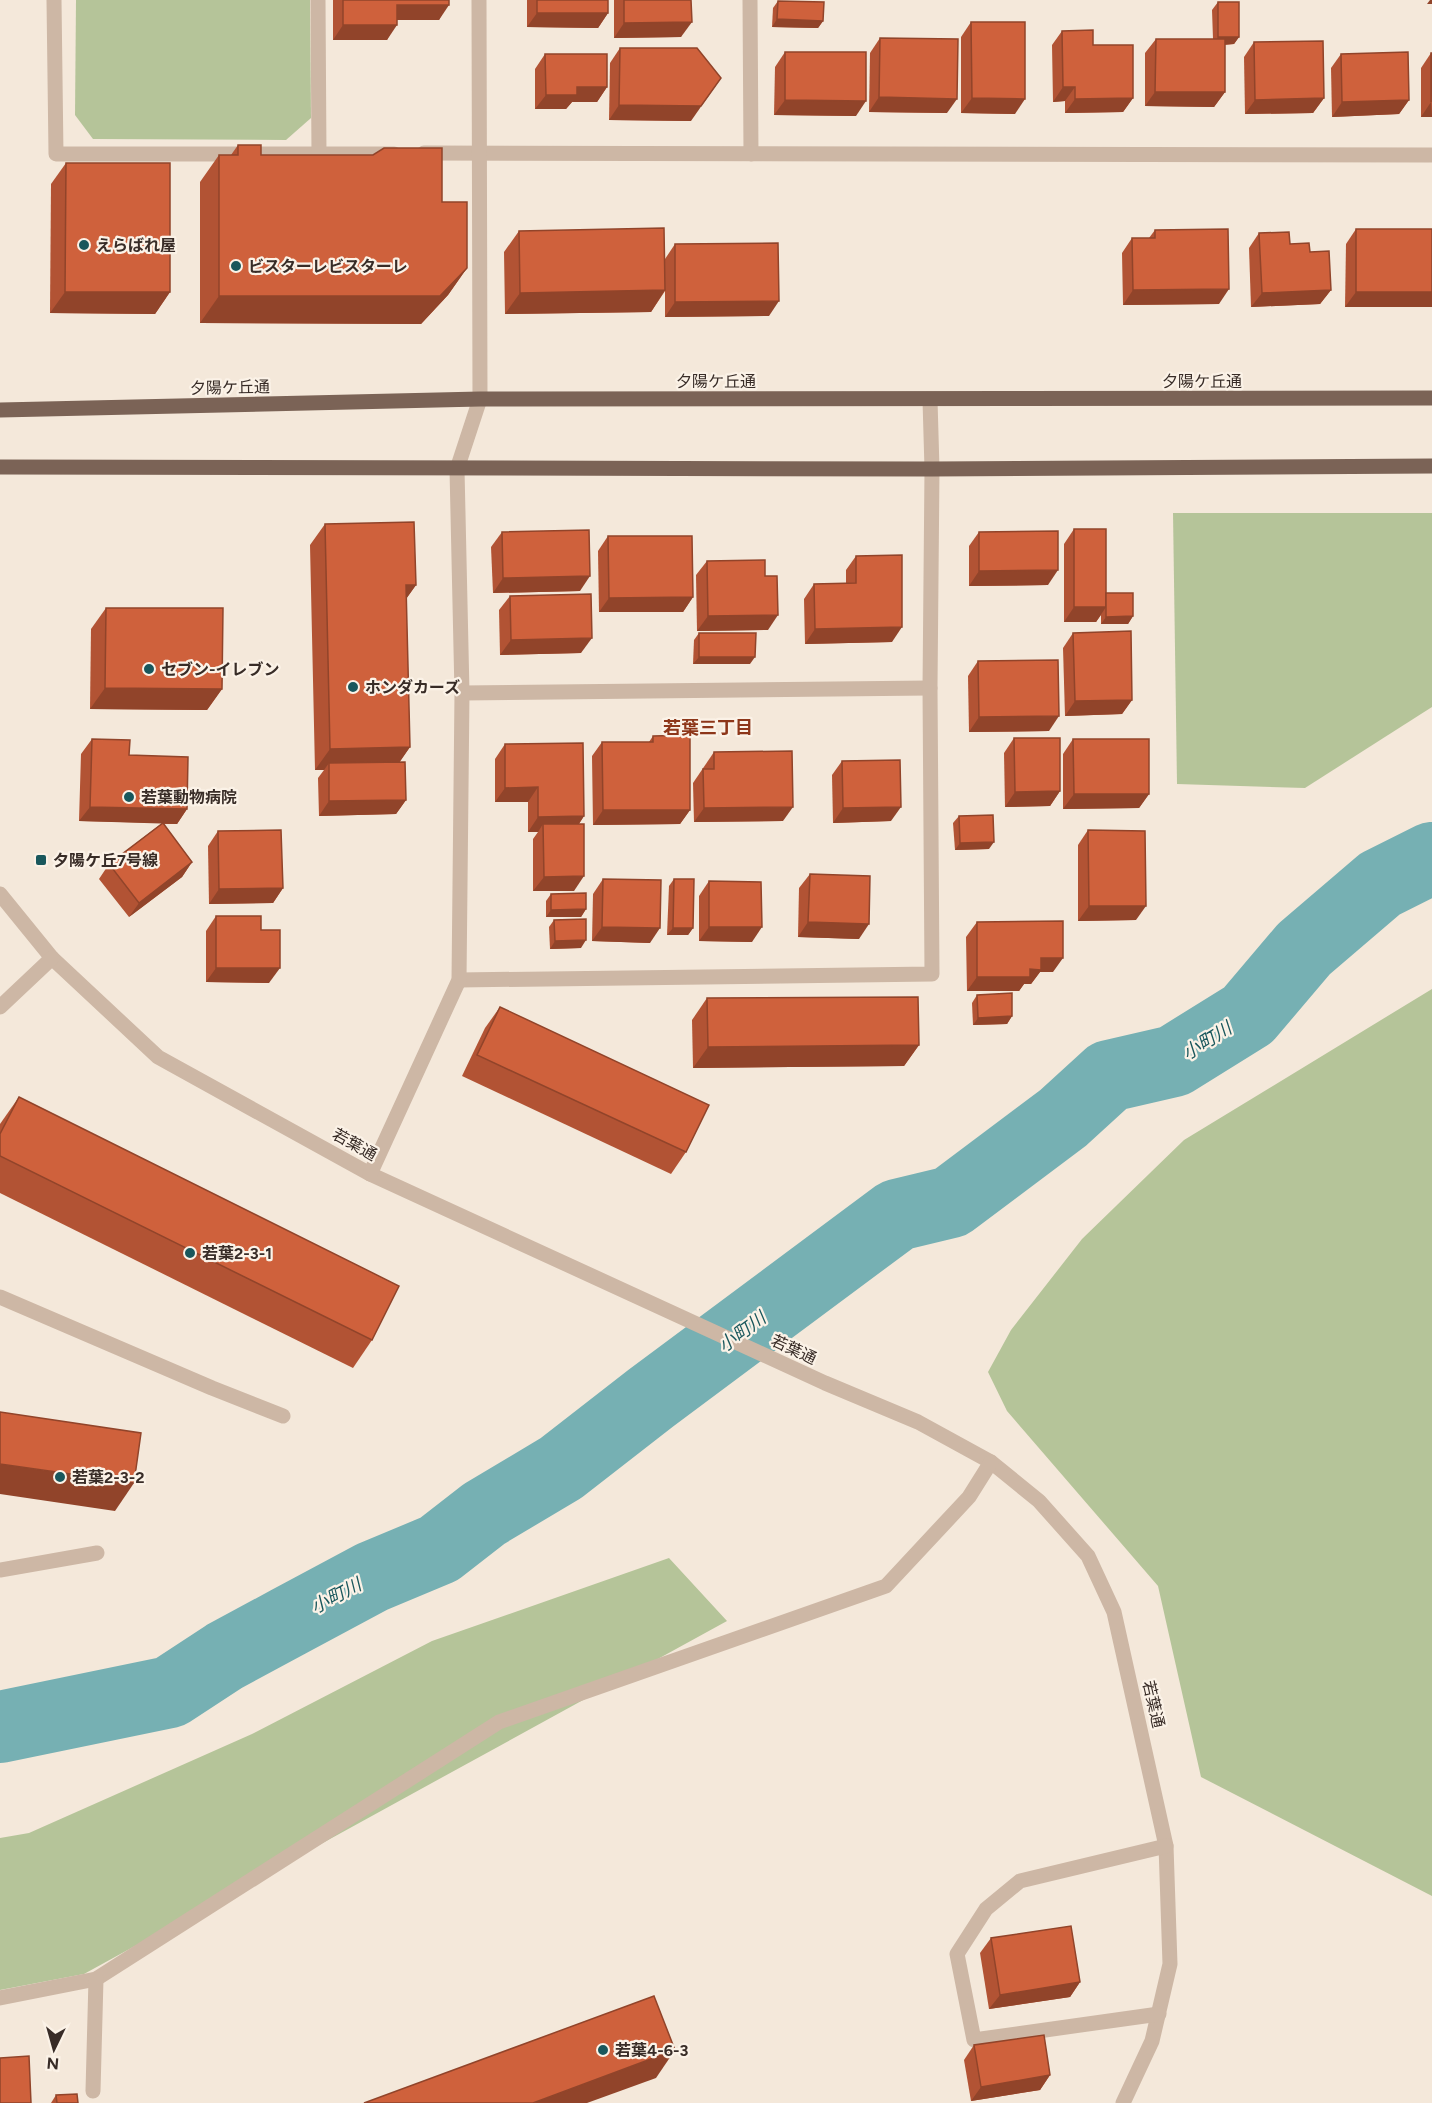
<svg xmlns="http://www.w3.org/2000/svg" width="1432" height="2103" font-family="Figtree,'Noto Sans JP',sans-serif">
  <rect width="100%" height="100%" fill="#f4e8da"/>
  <g fill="#b5c499">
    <path d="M76,0h234l1,118 -25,22 -193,-1 -18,-24z"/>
    <path d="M1173,513h259v194l-127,81 -128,-4z"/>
    <path d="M1432,989v907l-231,-119 -43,-191 -151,-175 -19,-39 23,-42 71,-91 102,-99z"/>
    <path d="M669,1558l58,63 -643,353 -84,16v-152l29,-5 223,-99 180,-93z"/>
  </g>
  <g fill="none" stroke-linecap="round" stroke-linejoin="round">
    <path stroke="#76b0b3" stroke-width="72" d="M0,1727l170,-35 55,-36 63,-34 84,-45 67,-28 45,-35 77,-46 90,-70 246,-183 54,-13 112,-84 46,-42 65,-15 74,-46 56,-66 76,-65 52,-26"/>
    <g stroke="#cdb7a5" stroke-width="15">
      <path d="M54,0l2,154h338"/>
      <path d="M318,0l1,155"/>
      <path d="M750,0l1,154"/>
      <path d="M424,153l1008,2"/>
      <path d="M462,693l468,-5"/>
      <path d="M0,894l52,64 106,99 212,117 455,209 93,39 73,40 48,39 49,55 26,56 52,234 4,118 -18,77 -29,62"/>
      <path d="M459,980l473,-6 -2,-286 2,-219 -2,-69"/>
      <path d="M0,1007l52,-49"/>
      <path d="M370,1174l89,-194 3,-287 -5,-224 23,-70 -1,-399"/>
      <path d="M0,1297l212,91 71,28"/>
      <path d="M0,1570l97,-17"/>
      <path d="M0,1998l96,-19 403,-257 387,-136 83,-89 22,-35"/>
      <path d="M1159,2014l-185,26 -17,-86 29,-45 34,-28 146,-35"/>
      <path d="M93,2091l3,-112"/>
    </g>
    <g stroke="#7b6356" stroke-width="15">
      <path d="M0,410l480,-11 952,-1"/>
      <path d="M0,467l932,2 500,-3"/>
    </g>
  </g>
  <g fill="#b25334">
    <path d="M333,0h116l-10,20h-42l-10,20h-54z"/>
    <path d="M527,0h81v13l-10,15 -71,-1z"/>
    <path d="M614,0h77l-10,37 -67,1z"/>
    <path d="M778,1l45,20 -5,7 -46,-1 1,-19z"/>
    <path d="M1218,2l21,35 -5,7 -9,1v47l-11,15 -69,-1v-53l11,-14h57l-1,-29z"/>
    <path d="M971,22l44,92 -54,-1v-76z"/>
    <path d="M1062,31l31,14 40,53 -10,14 -58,1v-12l-12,1 -1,-57z"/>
    <path d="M880,38l67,75 -78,-1 1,-59z"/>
    <path d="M1254,42l70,56 -11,15 -68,1 -1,-57z"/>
    <path d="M620,48l71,73 -82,-1 1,-57z"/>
    <path d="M785,52l71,64 -82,-1 1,-48z"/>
    <path d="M1431,53h1v64h-11v-49z"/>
    <path d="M545,54l62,33 -10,15h-25l-6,7h-31v-40z"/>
    <path d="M1341,54l68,46 -10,14 -67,3 -1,-49z"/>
    <path d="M238,145l23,10 181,47 25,66 -19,27 -27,29 -221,-1v-141l19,-27h12z"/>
    <path d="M66,163l104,129 -15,22 -105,-1 1,-129z"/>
    <path d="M1356,229h76v78h-87l1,-63z"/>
    <path d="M1155,230l64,74 -96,1 -1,-52 10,-15h17z"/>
    <path d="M519,231l146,28 10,-15 94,72 -104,1v-26l-14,21 -146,2 -1,-62z"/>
    <path d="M1259,233l51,19 21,38 -11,14 -69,3 -2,-59z"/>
    <path d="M325,524l91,61 -10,14 4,148 -11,15 7,38 -10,14 -77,2 -1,-38 6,-8h-9l-5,-225z"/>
    <path d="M1074,529l32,64 27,23 -5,8h-27v-9l-5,7h-32v-78z"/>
    <path d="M502,532l78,59 -87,2 -2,-46z"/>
    <path d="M979,532l69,53 -79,1v-40z"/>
    <path d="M608,536l85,61 -10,15h-84l-1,-61z"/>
    <path d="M856,556l36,86 -87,2 -1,-45 10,-15 32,-1v-13z"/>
    <path d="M707,561l58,15 3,54 -71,1 -1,-56z"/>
    <path d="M510,596l71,57 -81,2 -1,-45z"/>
    <path d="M106,608l116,81 -15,21 -117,-1 1,-80z"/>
    <path d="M699,633l51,31h-57l1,-24z"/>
    <path d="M1073,633l59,67 -10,14 -57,2 -2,-68z"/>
    <path d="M978,661l71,70 -80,1 -1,-56z"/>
    <path d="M653,736l37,74 -10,14 -87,1 -1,-69 10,-14h47z"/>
    <path d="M1014,738l46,53 -10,15 -45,1 -1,-54z"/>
    <path d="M92,739l37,16 58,54 -10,15h-14l29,38 -10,15 -53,40 -30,-38 10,-15 53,-41 -83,-2 2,-67z"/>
    <path d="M1073,739l76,55 -10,14 -76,1v-55z"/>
    <path d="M505,744l79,72 -5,8 -5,67h-41v-52l5,-7h-10v-30h-33v-43z"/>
    <path d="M714,752l69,69 -89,1 -1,-39z"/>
    <path d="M842,761l49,60 -58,2 -1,-48z"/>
    <path d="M959,816l30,33 -34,1 -2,-27z"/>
    <path d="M1088,830l48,90 -58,1v-76z"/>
    <path d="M218,831l65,57 -10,15 -64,1 -1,-58z"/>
    <path d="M810,874l49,65 -61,-2 1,-49z"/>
    <path d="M603,879l47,64 -58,-2 1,-47z"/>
    <path d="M674,879l19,49 -5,7h-21l2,-49z"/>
    <path d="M709,881l43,61 -53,-1v-45z"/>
    <path d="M551,894l35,15 -5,8h-35v-16z"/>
    <path d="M216,916l45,14 8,53 -63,-1v-51z"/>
    <path d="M554,920l27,28 -31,1 -1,-22z"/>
    <path d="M977,922l76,50h-13l-9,12h-7l-5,7h-52l-1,-54z"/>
    <path d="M977,995l35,21 -5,8 -34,1 -1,-22z"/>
    <path d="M707,998l212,47 -15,21 -211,2 -1,-48z"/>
    <path d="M500,1007l186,145 -15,22 -209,-98 23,-48z"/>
    <path d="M19,1097l353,243 -19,28 -353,-175v-69z"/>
    <path d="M991,1938l89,44 -10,15 -81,12 -9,-56z"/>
    <path d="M974,2045l76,30 -10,15 -69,11 -7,-41z"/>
    <path d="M56,2095l22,8h-27z"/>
  </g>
  <g fill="#91442a">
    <path d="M1430,0h2v4h-5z"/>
    <path d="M397,5h52l-10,15h-52z"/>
    <path d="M537,13h71l-10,15 -71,-1z"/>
    <path d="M777,19l46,2 -5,7 -46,-1z"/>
    <path d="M692,22l-11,15 -67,1 10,-15z"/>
    <path d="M343,25h54l-10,15h-54z"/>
    <path d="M1218,37h21l-5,7 -21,1z"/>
    <path d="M721,78l-30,43 -82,-1 10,-15z"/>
    <path d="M577,87h30l-10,15h-25l-6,7h-31l11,-14z"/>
    <path d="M1063,87h12l-10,14 -12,1z"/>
    <path d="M1155,92h70l-11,15 -69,-1z"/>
    <path d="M879,97l78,2 -10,14 -78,-1z"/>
    <path d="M972,98l53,1 -10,15 -54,-1z"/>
    <path d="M1133,98l-10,14 -58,1 10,-14z"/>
    <path d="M1324,98l-11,15 -68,1 10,-14z"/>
    <path d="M785,100l81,1 -10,15 -82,-1z"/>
    <path d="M1409,100l-10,14 -67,3 10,-15z"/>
    <path d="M1431,102l1,15h-11z"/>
    <path d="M467,268l-19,27 -27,29 -221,-1 19,-27z"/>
    <path d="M1229,289l-10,15 -96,1 10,-15z"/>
    <path d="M665,290l-14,22 -146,2 15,-21z"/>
    <path d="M1331,290l-11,14 -69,3 11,-14z"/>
    <path d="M65,292h105l-15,22 -105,-1z"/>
    <path d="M1356,292h76v15h-87z"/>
    <path d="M779,301l-10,15 -104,1 10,-15z"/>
    <path d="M1058,570l-10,15 -79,1 10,-15z"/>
    <path d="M590,576l-10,15 -87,2 10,-15z"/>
    <path d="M406,585h10l-15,21z"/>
    <path d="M693,597l-10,15h-84l10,-14z"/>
    <path d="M1074,607h32l-10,15h-32z"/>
    <path d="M778,615l-10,15 -71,1 11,-15z"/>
    <path d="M1133,616l-5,8h-27l5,-7z"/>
    <path d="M902,627l-10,15 -87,2 10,-15z"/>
    <path d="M592,638l-11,15 -81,2 11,-15z"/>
    <path d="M699,657h56l-5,7h-57z"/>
    <path d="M105,688l117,1 -15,21 -117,-1z"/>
    <path d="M1132,700l-10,14 -57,2 10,-15z"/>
    <path d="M1059,716l-10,15 -80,1 10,-15z"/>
    <path d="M410,747l-15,22 -66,-6 -5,7h-9l15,-21z"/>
    <path d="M538,787l-10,15h-33l10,-14z"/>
    <path d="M1060,791l-10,15 -45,1 10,-15z"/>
    <path d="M1074,794h75l-10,14 -76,1z"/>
    <path d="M406,800l-10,14 -77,2 10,-15z"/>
    <path d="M90,807l97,2 -10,15 -98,-3z"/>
    <path d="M793,807l-10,14 -89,1 10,-14z"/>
    <path d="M901,807l-10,14 -58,2 10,-15z"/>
    <path d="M603,810h87l-10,14 -87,1z"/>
    <path d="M584,816l-10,15 -31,-7 -5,8h-10l10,-15z"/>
    <path d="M994,842l-5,7 -34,1 5,-7z"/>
    <path d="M192,862l-10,15 -53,40 10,-14z"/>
    <path d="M584,876l-10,15h-41l11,-14z"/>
    <path d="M283,888l-10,15 -64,1 10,-15z"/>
    <path d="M1089,906h57l-10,14 -58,1z"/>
    <path d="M586,909l-5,8h-35l5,-7z"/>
    <path d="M808,922l61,2 -10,15 -61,-2z"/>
    <path d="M602,927l58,1 -10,15 -58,-2z"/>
    <path d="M709,927h53l-10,15 -53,-1z"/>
    <path d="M673,928h20l-5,7h-21z"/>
    <path d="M586,940l-5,8 -31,1 5,-8z"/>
    <path d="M1041,958h22l-10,14h-13l-9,12h-7l-5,7h-52l10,-14z"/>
    <path d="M216,968h64l-11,15 -63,-1z"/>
    <path d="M1012,1016l-5,8 -34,1 5,-7z"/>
    <path d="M919,1045l-15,21 -211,2 15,-21z"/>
    <path d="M0,1464l134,19 -19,28 -115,-17z"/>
    <path d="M1080,1982l-10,15 -81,12 11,-14z"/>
    <path d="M675,2050l-19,28 -69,25h-54z"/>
    <path d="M1050,2075l-10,15 -69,11 10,-14z"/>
  </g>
  <g fill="#cf613c" stroke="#91442a" stroke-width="1.5">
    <path d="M343,0h106v5h-52v20h-54z"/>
    <rect x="537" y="0" width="71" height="13"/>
    <path d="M624,0h67l1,22 -68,1z"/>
    <path d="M778,1l46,1 -1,19 -46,-2z"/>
    <rect x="1218" y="2" width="21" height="35"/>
    <path d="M971,22h54v77l-53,-1z"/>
    <path d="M1093,30v15h40v53l-58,1v-12h-12l-1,-56z"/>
    <path d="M880,38l78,1 -1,60 -78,-2z"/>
    <path d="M1156,39h69v53h-70z"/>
    <path d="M1323,41l1,57 -69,2 -1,-58z"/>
    <path d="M620,48h77l24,30 -20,28 -82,-1z"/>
    <path d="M785,52h81v49l-81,-1z"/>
    <path d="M1408,52l1,48 -67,2 -1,-48z"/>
    <path d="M1431,53h1l-1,49z"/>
    <path d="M545,54h62v33h-30v8h-31z"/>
    <path d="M238,145h23v10h112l11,-7h58v54h25v66l-27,28h-221v-141h19z"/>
    <path d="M66,163h104v129h-105z"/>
    <path d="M664,228l1,62 -145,3 -1,-62z"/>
    <path d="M1228,229l1,60 -96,1 -1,-52h23v-8z"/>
    <rect x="1356" y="229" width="76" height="63"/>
    <path d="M1289,232l1,12 19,-1 1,9 19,-1 2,39 -69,3 -3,-60z"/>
    <path d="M778,243l1,58 -104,1v-58z"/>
    <path d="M414,522l2,63h-10l4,162 -80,2 -5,-225z"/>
    <rect x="1074" y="529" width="32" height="78"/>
    <path d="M589,530l1,46 -87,2 -1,-46z"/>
    <path d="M1058,531v39l-79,1v-39z"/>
    <path d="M608,536h84l1,61 -84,1z"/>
    <path d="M902,555v72l-87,2 -1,-45 42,-1v-27z"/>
    <path d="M765,560v16h12l1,39 -70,1 -1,-55z"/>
    <path d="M1106,593h27v23l-27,1z"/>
    <path d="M591,594l1,44 -81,2 -1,-44z"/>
    <path d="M106,608h117l-1,81 -117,-1z"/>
    <path d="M1131,631l1,69 -57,1 -2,-68z"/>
    <path d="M699,633h57l-1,24h-56z"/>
    <path d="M1058,660l1,56 -80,1 -1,-56z"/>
    <path d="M690,735v75h-87l-1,-68h51v-6z"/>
    <path d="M1014,738h46v53l-45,1z"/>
    <path d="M92,739l38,1 -1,15 59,2 -1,52 -97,-2z"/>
    <path d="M1073,739h76v55h-75z"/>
    <path d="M583,743l1,73 -46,1v-30l-33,1v-44z"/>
    <path d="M792,751l1,56 -89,1 -1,-39h11v-17z"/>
    <path d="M900,760l1,47 -58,1 -1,-47z"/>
    <path d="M405,762l1,38 -77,1v-38z"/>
    <path d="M993,815l1,27 -34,1 -1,-27z"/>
    <path d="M163,823l29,39 -53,41 -30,-39z"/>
    <path d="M543,824h41v52l-40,1z"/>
    <path d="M281,830l2,58 -64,1 -1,-58z"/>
    <path d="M1088,830l57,1 1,75h-57z"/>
    <path d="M810,874l60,2 -1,48 -61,-2z"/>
    <path d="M603,879l58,1 -1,48 -58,-1z"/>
    <path d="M674,879h20l-1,49h-20z"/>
    <path d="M709,881l52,1 1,45h-53z"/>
    <path d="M586,893v16l-35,1v-16z"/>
    <path d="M216,916h45v14h19v38h-64z"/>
    <path d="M586,919v21l-31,1 -1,-21z"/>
    <path d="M1063,921v37h-22v12l-11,-1v8h-53v-55z"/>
    <path d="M1012,993v23l-34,2 -1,-23z"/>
    <path d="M918,997l1,48 -211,2 -1,-49z"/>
    <path d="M500,1007l209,98 -23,47 -209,-97z"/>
    <path d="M19,1097l380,189 -27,54 -372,-184v-22z"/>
    <path d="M0,1412l141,21 -7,50 -134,-19z"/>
    <path d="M1071,1926l9,56 -80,13 -9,-57z"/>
    <path d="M654,1996l21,54 -142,53h-169z"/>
    <path d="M1044,2035l6,40 -69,12 -7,-42z"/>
    <path d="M29,2056l2,47h-31v-45z"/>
    <path d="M77,2094l1,9h-21l-1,-8z"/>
  </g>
  <g fill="#19575c" stroke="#fbf2e7" stroke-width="2">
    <circle cx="84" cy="245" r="6"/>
    <circle cx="236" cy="266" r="6"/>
    <circle cx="149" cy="669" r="6"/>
    <circle cx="353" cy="687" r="6"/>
    <circle cx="129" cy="797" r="6"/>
    <rect x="35" y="854" width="12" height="12" rx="3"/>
    <circle cx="190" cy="1253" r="6"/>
    <circle cx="60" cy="1477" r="6"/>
    <circle cx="603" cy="2050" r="6"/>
  </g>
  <g text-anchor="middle" stroke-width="4.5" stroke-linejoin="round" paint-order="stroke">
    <g font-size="16" font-weight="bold" fill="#382c27" stroke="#fbf2e7" text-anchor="start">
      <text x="96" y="251">えらばれ屋</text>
      <text x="248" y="272">ビスターレビスターレ</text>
      <text x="161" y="675">セブン-イレブン</text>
      <text x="365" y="693">ホンダカーズ</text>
      <text x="141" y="803">若葉動物病院</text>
      <text x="53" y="866">夕陽ケ丘7号線</text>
      <text x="202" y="1259">若葉2-3-1</text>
      <text x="72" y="1483">若葉2-3-2</text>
      <text x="615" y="2056">若葉4-6-3</text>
    </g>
    <g font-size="16" fill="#382c27" stroke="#fbf2e7">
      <text x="716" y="387">夕陽ケ丘通</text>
      <text x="1202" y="387">夕陽ケ丘通</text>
      <text transform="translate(230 387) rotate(-1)" y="6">夕陽ケ丘通</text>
      <text transform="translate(355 1144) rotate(29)" y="6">若葉通</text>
      <text transform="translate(794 1349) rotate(25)" y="6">若葉通</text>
      <text transform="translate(1154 1704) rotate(77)" y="6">若葉通</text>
    </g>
    <g font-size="18" font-weight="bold" fill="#8d3619" stroke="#fbf2e7">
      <text x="708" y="734">若葉三丁目</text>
    </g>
    <g font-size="18" font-style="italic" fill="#19575c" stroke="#fbf2e7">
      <text transform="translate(1207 1041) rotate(-32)" y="6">小町川</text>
      <text transform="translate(742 1332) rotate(-37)" y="6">小町川</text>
      <text transform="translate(336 1596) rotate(-28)" y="6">小町川</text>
    </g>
  </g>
  <g transform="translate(54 2049) rotate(185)" stroke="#fbf2e7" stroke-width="4.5" paint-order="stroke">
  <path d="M0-4.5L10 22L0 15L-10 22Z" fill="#382c27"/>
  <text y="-9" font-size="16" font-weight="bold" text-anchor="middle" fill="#382c27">N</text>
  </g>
</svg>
